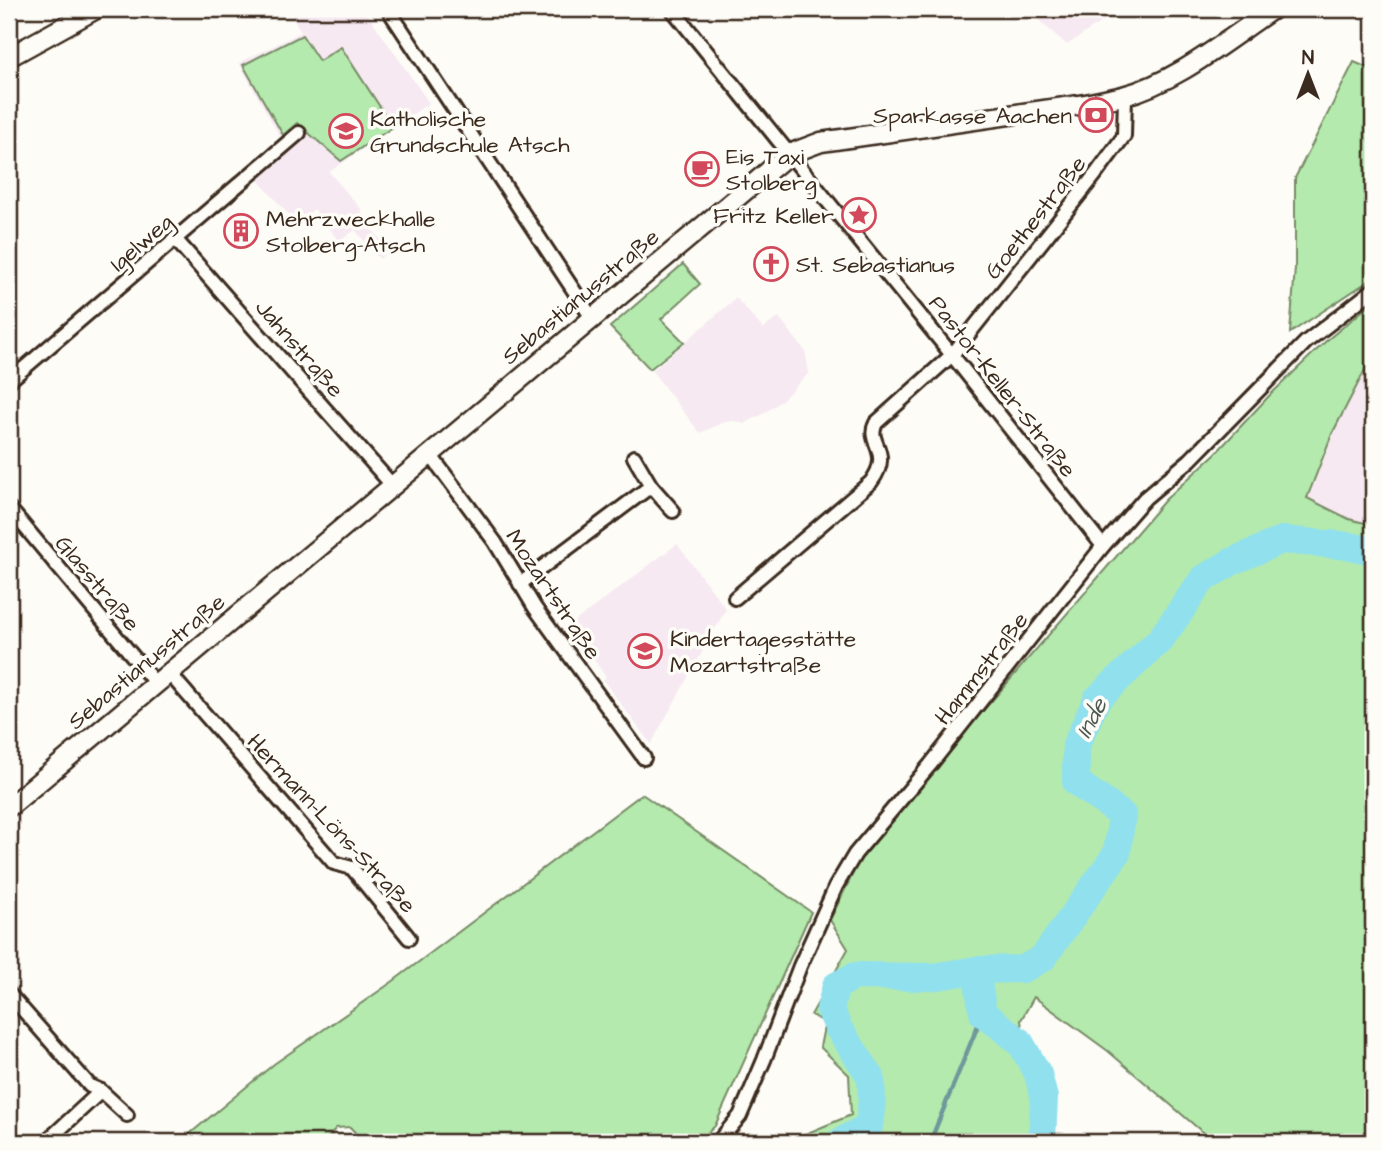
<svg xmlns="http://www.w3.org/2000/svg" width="1382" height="1151" font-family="'Architects Daughter',sans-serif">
  <rect width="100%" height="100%" fill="#fdfcf7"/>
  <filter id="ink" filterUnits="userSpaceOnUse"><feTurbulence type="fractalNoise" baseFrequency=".0143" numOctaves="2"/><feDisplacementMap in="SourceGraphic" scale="14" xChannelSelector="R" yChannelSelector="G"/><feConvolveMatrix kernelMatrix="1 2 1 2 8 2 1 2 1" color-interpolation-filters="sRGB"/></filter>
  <g filter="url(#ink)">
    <g fill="#f6e9f1">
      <path d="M288,9h76l65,94 -100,69 32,37 3,11 25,30 -9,9 -25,-29 -16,11 -25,-32 -17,15 -39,-44 49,-45 -10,-9 -15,14 -43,-77 62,-31z"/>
      <path d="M1028,9h93l-54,36 -40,-35z"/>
      <path d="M736,298l27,31 16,-12 26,34 4,22 -28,28 -18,13 -19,10 -9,-3 -10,1 -25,11 -48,-62z"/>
      <path d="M1373,362v163l-24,-6 -42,-20 25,-65 36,-70z"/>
      <path d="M677,544l49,65 -75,135 -48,-64 3,-3 -36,-52z"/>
    </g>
    <g fill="#b4eaad" stroke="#788a66" stroke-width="2">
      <path d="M302,35l17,26 22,-14 52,80 -52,34 -44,-38 -14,12 -40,-70z"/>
      <path d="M1354,62l19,8v208l-83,55 5,-65v-90z"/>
      <path d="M683,264l17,20 -39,35 23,23 -34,27 -40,-42z"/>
      <path d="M1373,302v60l-5,2 -36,70 -25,64 42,21 24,6v617h-159l-106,-91 -74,-54 -13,23 2,16 -8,5 13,23 10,34v40l-3,4h-249l65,-27 -2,-40 -29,-28 5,-25 -14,-7 37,-66 -18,-29 30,-61 42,-54 263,-305 51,-47 53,-57 57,-55z"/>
      <path d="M642,794l169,118 -96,214 -17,16h-334l-14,-15 -14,1 -12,14h-144l94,-78 118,-82z"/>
    </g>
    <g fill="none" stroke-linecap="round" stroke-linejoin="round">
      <path stroke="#6f979b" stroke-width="4.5" d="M930,1142l53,-129"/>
      <g stroke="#91e0ee" stroke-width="28">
        <path d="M976,970l7,43 37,29 18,32 6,24 -2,41 -2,3"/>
        <path d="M840,1142l29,-16 3,-26 -1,-23 -32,-48 -9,-20 6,-23 19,-10 77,1 44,-7 47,-1 20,-11 74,-105 5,-38 -46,-33v-37l21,-46 63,-59 43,-61 30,-18 49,-21 68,6 23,5"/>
      </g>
      <g stroke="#3b2a1e" stroke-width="18">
        <g id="minor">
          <path d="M388,9l204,309"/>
          <path d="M672,9l280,346 151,191"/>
          <path d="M176,240l216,245"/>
          <path d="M9,381l290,-248"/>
          <path d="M429,453l66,89 40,66 109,150"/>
          <path d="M651,486l22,25"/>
          <path d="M9,508l147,176"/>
          <path d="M520,584l131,-98 -17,-29"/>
          <path d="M735,598l136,-116c23,-31 -6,-39 5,-59l76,-68 143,-180 29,-39 1,-40"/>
          <path d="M169,673l165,190 18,5 57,70"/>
          <path d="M9,994l81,92 11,5 26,24"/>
          <path d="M46,1142l55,-51"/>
          <path d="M718,1142l22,-26 24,-56 36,-94 36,-80 19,-32 75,-89 173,-219 42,-48 45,-38 116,-118 67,-52"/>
        </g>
      </g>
      <g stroke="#3b2a1e" stroke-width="23">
        <g id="secondary">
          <path d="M9,57l87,-48"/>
          <path d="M9,807c260,-218 519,-437 780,-653l32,-12 265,-38c12,-3 25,-5 37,-8 56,-15 103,-56 150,-87"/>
        </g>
      </g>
      <use href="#minor" stroke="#fdfcf7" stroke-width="12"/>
      <use href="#secondary" stroke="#fdfcf7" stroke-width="18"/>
    </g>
  </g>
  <defs>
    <g id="bank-ring" transform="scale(1.75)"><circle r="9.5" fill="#fdfcf7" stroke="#d1495b" stroke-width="1.5"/><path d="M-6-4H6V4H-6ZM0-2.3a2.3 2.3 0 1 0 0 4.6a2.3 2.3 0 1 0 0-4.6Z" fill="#d1495b"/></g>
    <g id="school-ring" transform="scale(1.75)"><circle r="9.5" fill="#fdfcf7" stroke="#d1495b" stroke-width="1.5"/><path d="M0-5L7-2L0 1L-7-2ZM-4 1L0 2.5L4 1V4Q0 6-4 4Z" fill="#d1495b"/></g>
    <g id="cafe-ring" transform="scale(1.75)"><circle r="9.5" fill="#fdfcf7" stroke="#d1495b" stroke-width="1.5"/><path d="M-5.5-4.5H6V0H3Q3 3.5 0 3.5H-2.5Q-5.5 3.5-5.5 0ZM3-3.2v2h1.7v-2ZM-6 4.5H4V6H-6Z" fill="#d1495b"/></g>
    <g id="sight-ring" transform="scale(1.75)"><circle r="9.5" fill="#fdfcf7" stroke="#d1495b" stroke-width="1.5"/><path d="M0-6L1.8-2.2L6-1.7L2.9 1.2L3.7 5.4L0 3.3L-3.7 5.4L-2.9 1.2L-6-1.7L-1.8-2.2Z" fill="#d1495b"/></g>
    <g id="building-ring" transform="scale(1.75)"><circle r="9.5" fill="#fdfcf7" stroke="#d1495b" stroke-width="1.5"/><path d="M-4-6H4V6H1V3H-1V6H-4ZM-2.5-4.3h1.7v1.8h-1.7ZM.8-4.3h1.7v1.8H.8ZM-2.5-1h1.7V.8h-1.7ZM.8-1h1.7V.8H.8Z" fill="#d1495b"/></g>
    <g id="church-ring" transform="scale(1.75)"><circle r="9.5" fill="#fdfcf7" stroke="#d1495b" stroke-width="1.5"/><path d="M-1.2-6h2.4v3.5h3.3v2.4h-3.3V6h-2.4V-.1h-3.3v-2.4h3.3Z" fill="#d1495b"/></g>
  </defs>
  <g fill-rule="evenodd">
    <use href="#bank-ring" x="1096" y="115"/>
    <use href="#school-ring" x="346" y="131"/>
    <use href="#cafe-ring" x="702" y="169"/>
    <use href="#sight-ring" x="859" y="215"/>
    <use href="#building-ring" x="241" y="231"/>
    <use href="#church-ring" x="771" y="264"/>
    <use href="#school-ring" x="645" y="651"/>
  </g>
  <g text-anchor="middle" stroke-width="7" stroke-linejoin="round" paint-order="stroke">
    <g font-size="23" fill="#3b2a1e" stroke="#fdfcf7" text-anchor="start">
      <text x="1072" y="123" text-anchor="end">Sparkasse Aachen</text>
      <text x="370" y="126">Katholische<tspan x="370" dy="26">Grundschule Atsch</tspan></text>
      <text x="726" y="164">Eis Taxi<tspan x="726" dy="26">Stolberg</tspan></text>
      <text x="834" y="223" text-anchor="end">Fritz Keller</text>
      <text x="266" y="226">Mehrzweckhalle<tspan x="266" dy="26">Stolberg-Atsch</tspan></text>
      <text x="796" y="272">St. Sebastianus</text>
      <text x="670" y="646">Kindertagesstätte<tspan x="670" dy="26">Mozartstraße</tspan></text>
    </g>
    <g font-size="23" fill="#3b2a1e" stroke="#fdfcf7">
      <text transform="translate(1035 217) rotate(-52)" y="8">Goethestraße</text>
      <text transform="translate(141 242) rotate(-41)" y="8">Igelweg</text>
      <text transform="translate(580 296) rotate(-40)" y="8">Sebastianusstraße</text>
      <text transform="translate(300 348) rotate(49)" y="8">Jahnstraße</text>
      <text transform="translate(1003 386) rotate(52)" y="8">Pastor-Keller-Straße</text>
      <text transform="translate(98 583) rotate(50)" y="8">Glasstraße</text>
      <text transform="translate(554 594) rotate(56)" y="8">Mozartstraße</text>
      <text transform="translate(146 661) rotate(-40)" y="8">Sebastianusstraße</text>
      <text transform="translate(981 668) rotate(-52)" y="8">Hammstraße</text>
      <text transform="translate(332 823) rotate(47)" y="8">Hermann-Löns-Straße</text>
    </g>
    <g font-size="24" font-style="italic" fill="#505852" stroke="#fdfcf7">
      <text transform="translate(1091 718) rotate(-62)" y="8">Inde</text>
    </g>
  </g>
  <rect width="1382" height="1151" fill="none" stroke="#fdfcf7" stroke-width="35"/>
  <rect x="18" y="18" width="1347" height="1116" fill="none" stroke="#3b2a1e" stroke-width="2.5" filter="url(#ink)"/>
  <g transform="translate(1308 74)" stroke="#fdfcf7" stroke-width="5" paint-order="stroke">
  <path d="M0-5L12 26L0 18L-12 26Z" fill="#3b2a1e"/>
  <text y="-10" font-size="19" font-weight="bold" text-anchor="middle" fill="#3b2a1e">N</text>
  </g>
</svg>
